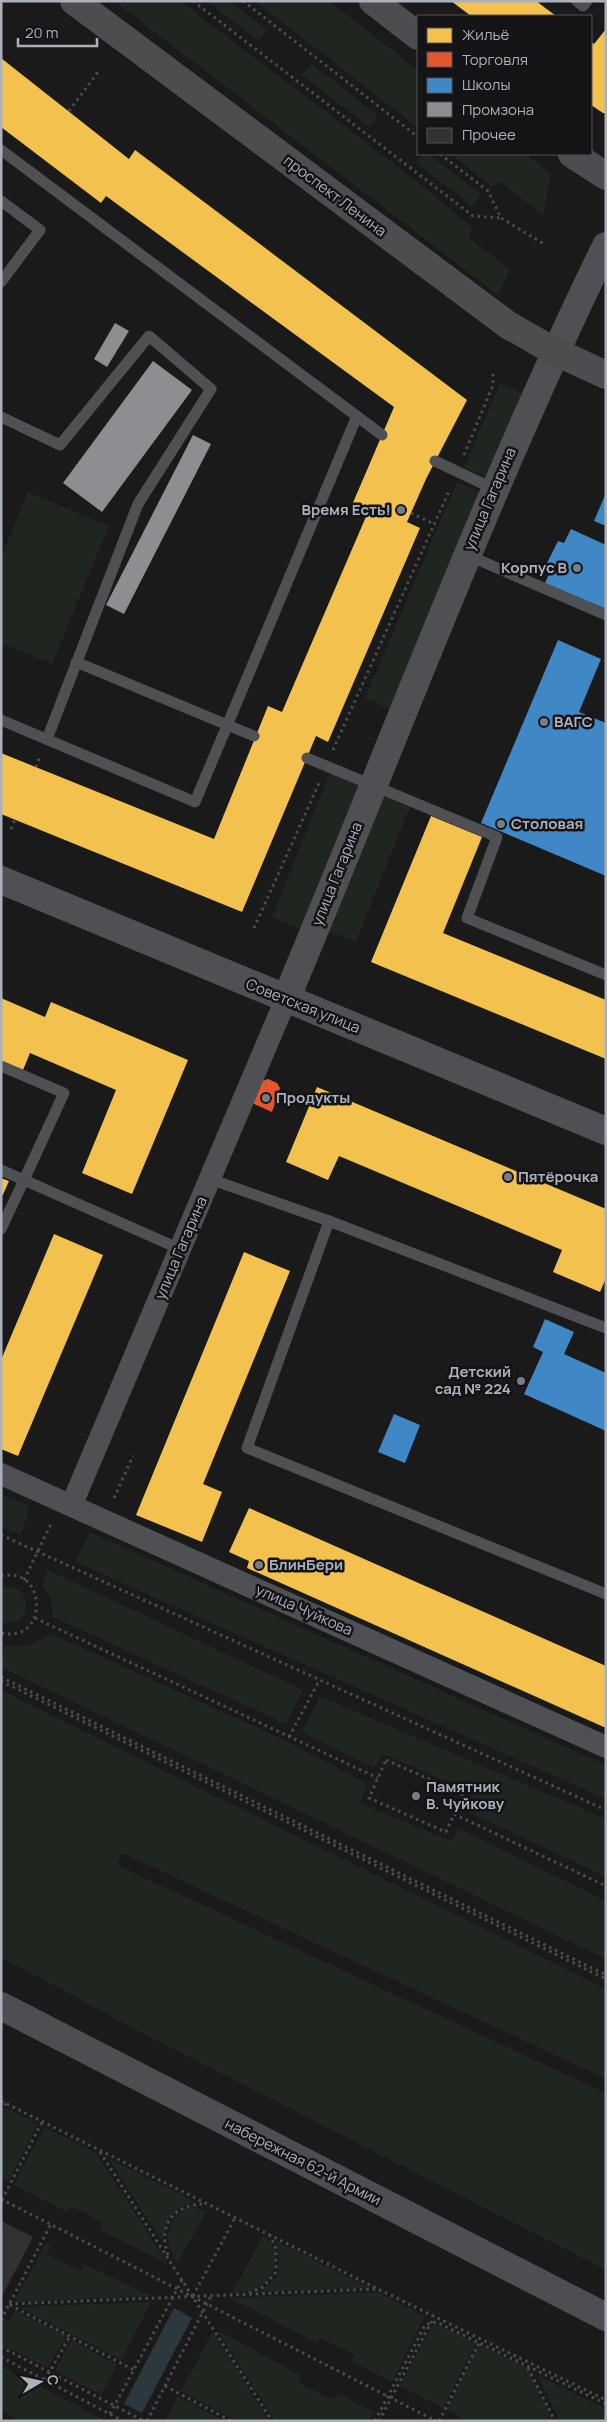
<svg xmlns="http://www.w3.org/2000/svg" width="607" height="2422" font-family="Manrope,sans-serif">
  <rect width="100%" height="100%" fill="#1a1a1b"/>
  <g fill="#1e261f">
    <path d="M114,1h66l234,178 58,48 -2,11 40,32 -12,25z"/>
    <path d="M207,1h23l37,29 -8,11z"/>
    <path d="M255,1h74l89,69v58z"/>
    <path d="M311,63l67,53 -9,11 -67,-52z"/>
    <path d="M423,154h5l53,40 -9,12 -56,-43z"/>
    <path d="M451,154h75l25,20 -8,42 -41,-34 -11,4z"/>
    <path d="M500,383l22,10 -35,84 -23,-10z"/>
    <path d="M457,482l26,11 -92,217 -26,-12z"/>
    <path d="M28,492l81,34 -57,138 -51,-21v-85z"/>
    <path d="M330,773l33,13 -59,145 -32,-14z"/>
    <path d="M378,794l32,13 -54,135 -32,-13z"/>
    <path d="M1,1494l29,12 -9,29 -20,-8z"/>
    <path d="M90,1532l516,233v34l-531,-237z"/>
    <path d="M48,1570l255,120 -17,34 -233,-107 -2,-18 -9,-14z"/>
    <path d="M6,1586c31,1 25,43 -5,36v-35z"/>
    <path d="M52,1634l226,103 90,47 -8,19 91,38 9,-12 146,72v58l-605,-292 3,-21h24z"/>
    <path d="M1,1690l605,299v90l-484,-226 -5,12 489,228v177l-460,-235 -145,-78z"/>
    <path d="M320,1696l286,123v58l-140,-66 6,-19 -89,-38 -9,14 -72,-36z"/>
    <path d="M6,2108l32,16 -30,57 -7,-3v-60z"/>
    <path d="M44,2127l52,26 72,111 -68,-34 3,-7 -32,-17 -4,6 -53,-27z"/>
    <path d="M108,2158l86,43c-22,7 -30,20 -31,42z"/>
    <path d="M190,2207l17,4 -30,52c-14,-21 -13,-46 13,-56z"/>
    <path d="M263,2236c21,11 13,41 -4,52 -8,4 -19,4 -27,5z"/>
    <path d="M275,2240l95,48 -110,4 18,-16 1,-20z"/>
    <path d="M46,2243l5,2 -4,9 33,17 4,-7 68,32 -138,6z"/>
    <path d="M378,2292l47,24 -33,66 -41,-21 4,-6 -35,-17 -3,5 -87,-45z"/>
    <path d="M151,2302l-30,58 -102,-53z"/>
    <path d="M15,2310l51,26 -18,32 -47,-24v-27l8,4z"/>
    <path d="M436,2324l40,19 -33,65 -43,-22 32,-60z"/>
    <path d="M217,2330l85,46 -3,7 35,17 4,-7 36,19 -4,9h-95z"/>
    <path d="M213,2332l56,89h-32l-56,-30z"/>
    <path d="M71,2340l46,25 -16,30 -46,-24z"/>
    <path d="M479,2344l48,24 26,53h-85l-22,-11z"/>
    <path d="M1,2366l105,55h-85l-20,-11z"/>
    <path d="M537,2375l69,34v12h-46z"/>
    <path d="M178,2396l47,25h-60z"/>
  </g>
  <path fill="#2c373e" d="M174,2308l18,10 -50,95 -18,-9z"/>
  <g fill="#f2c14e">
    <path d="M451,1h85l20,15h-85z"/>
    <path d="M606,29v84h-3l-12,-8v-63l3,2z"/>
    <path d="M1,58l128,101 6,-9 332,250 -41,79 -19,43 13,6 -92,214 -12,-6 -74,176 -241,-98v-61l213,86 54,-133 14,6 86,-200 -16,-7 42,-98 -288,-211 -5,7 -100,-76z"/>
    <path d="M431,816l51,21 -39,96 163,67v59l-235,-97z"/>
    <path d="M1,998l44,19 6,-15 137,58 -56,134 -50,-21 34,-83 -86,-37 -7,17 -22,-9z"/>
    <path d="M317,1087l289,122v69l-6,14 -47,-20 9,-22 -223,-94 -11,24 -42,-18z"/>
    <path d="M1,1178l8,3 -8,18z"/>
    <path d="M54,1234l49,21 -85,201 -17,-7v-89z"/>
    <path d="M244,1252l46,19 -87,213 19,8 -20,50 -66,-27z"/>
    <path d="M249,1508l357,158v62l-359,-160 2,-7 -20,-9z"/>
  </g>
  <path fill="#e4572e" d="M268,1079l9,4 3,5 -8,24 -20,-9 10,-22z"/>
  <g fill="#3f88c5">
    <path d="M606,493v33l-12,-5z"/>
    <path d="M571,529l35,16v64l-61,-26 6,-13 -6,-3 13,-26 6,2z"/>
    <path d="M558,640l43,19 -22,53 27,11v153l-125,-53z"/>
    <path d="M545,1319l29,13 -10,22 42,19v58l-82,-37 19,-42 -10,-5z"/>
    <path d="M394,1414l26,11 -15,38 -27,-11z"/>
  </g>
  <g fill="#8d8d92">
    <path d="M115,323l14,8 -22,36 -13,-8z"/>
    <path d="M153,361l39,29 -90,122 -39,-29z"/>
    <path d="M193,435l18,9 -87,170 -18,-9z"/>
  </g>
  <path fill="#323233" d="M1,2221l32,16 -32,61z"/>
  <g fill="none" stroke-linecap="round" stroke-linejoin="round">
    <g stroke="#4a4c4e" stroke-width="3" stroke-dasharray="2.5 4" stroke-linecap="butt">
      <path d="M193,1l280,215 28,2"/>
      <path d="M243,1l175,136"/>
      <path d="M69,111l29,-39"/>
      <path d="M440,154l48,37 13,27 43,26"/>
      <path d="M464,455l29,-70v-11"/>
      <path d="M411,513l23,11"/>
      <path d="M333,750l117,-261"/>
      <path d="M36,767l4,-11"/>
      <path d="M11,829l4,-10"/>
      <path d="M254,928l65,-145"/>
      <path d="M114,1498l19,-42"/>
      <path d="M1,1535l605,275"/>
      <path d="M1,1576c46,-11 49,68 0,57"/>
      <path d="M24,1580l27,-56"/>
      <path d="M35,1618l343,160"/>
      <path d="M1,1677l605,298"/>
      <path d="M1,1681l605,298"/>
      <path d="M289,1737l30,-56"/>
      <path d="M386,1760l77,34 -17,38 -77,-34z"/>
      <path d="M454,1814l152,72"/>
      <path d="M1,2101l377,188 228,111"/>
      <path d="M1,2111l5,-8"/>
      <path d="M100,2152l172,269"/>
      <path d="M1,2199l435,222"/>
      <path d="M2,2200l40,-78"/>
      <path d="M168,2255c-11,-32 7,-51 38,-51"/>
      <path d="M249,2293l14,-6 13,-15v-23l-6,-13"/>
      <path d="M193,2296l42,-78"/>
      <path d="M9,2304l367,-15"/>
      <path d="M10,2305l124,65"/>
      <path d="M1,2320l50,-96"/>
      <path d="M1,2347l143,74"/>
      <path d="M1,2357l122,64"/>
      <path d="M528,2368l27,53"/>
      <path d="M45,2380l25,-44"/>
      <path d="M165,2386l66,35"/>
      <path d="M110,2414l72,-134"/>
      <path d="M147,2421l64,-125"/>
      <path d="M375,2421l50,-96 11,-3 170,82"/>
      <path d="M379,2421l55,-104"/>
      <path d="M439,2421l41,-80"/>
    </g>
    <g stroke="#4e5054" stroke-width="11">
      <path d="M577,1l6,5 4,-5"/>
      <path d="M1,150l381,285"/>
      <path d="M1,201l39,29 -39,52"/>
      <path d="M1,417l59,28 89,-109 62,53 -73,115 -91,235"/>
      <path d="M435,461l59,28"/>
      <path d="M467,555l139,60"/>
      <path d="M76,662l178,74"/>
      <path d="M1,720l194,82 162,-386"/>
      <path d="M307,758l190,79 -30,81 139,57"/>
      <path d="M1,1066l63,27 -40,87 156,69"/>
      <path d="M1,1170l23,10 -23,49"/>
      <path d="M210,1179l119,42 277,107"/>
      <path d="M329,1221l-82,227 359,146"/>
    </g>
    <g stroke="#4e5054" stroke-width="22">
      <path d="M1,1474l605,273"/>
      <path d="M72,1504l214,-505"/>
    </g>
    <g stroke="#4e5054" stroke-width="28">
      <path d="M1,880l605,251"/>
      <path d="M286,999c106,-252 200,-508 320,-753"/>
    </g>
    <path stroke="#4d4e52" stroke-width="28" d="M1,2006l605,311"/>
    <g stroke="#4c4d4f" stroke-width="28">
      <path d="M74,1l434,324 46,26 52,24"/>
      <path d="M373,1l45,35"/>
      <path d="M572,154l34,22"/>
    </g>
  </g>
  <g fill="#787c84" stroke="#141417" stroke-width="2">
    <circle cx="401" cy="510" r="5"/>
    <circle cx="577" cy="568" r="5"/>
    <circle cx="544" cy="722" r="5"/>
    <circle cx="501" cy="824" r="5"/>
    <circle cx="266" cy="1098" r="5"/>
    <circle cx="508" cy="1177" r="5"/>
    <circle cx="521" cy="1381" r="5"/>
    <circle cx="259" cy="1565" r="5"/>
    <circle cx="416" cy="1796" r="5"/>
  </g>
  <g text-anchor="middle" stroke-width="5" stroke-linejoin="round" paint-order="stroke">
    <g font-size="15" fill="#abb1bc" stroke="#141417">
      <text transform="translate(335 196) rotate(37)" y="5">проспект Ленина</text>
      <text transform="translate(490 499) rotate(-67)" y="5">улица Гагарина</text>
      <text transform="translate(337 874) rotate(-68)" y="5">улица Гагарина</text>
      <text transform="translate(303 1006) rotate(22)" y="5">Советская улица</text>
      <text transform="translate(181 1248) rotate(-67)" y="5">улица Гагарина</text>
      <text transform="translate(304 1610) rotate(24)" y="5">улица Чуйкова</text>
      <text transform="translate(303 2162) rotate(27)" y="5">набережная 62-й Армии</text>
    </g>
    <g font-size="15" font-weight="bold" fill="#abb1bc" stroke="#141417" text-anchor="start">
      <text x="391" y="515" text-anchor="end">Время Есть!</text>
      <text x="567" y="573" text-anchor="end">Корпус В</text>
      <text x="554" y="727">ВАГС</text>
      <text x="511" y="829">Столовая</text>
      <text x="276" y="1103">Продукты</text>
      <text x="518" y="1182">Пятёрочка</text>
      <text x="511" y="1377" text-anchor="end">Детский<tspan x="511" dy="17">сад № 224</tspan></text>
      <text x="269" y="1570">БлинБери</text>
      <text x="426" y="1792">Памятник<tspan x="426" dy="17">В. Чуйкову</tspan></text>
    </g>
  </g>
  <rect width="607" height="2422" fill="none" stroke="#abb1bc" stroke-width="5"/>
  <rect x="417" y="15" width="175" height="140" fill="#141417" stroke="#505359"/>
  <rect x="427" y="28" width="25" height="15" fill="#f2c14e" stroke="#505359"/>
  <text x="462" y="40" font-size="15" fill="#abb1bc">Жильё</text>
  <rect x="427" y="52" width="25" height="15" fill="#e4572e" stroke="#505359"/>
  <text x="462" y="65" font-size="15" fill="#abb1bc">Торговля</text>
  <rect x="427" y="78" width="25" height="15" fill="#3f88c5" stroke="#505359"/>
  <text x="462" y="90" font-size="15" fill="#abb1bc">Школы</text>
  <rect x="427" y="102" width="25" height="15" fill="#8d8d92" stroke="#505359"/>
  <text x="462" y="115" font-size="15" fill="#abb1bc">Промзона</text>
  <rect x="427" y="128" width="25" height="15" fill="#323233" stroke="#505359"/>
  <text x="462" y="140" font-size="15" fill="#abb1bc">Прочее</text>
  <g transform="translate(40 2382) rotate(81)" stroke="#141417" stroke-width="4" paint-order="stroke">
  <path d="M0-4L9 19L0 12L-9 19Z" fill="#abb1bc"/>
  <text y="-8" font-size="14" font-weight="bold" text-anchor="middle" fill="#abb1bc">С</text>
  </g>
  <path d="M18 38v8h79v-8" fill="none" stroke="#abb1bc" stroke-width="2.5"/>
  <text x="25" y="38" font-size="15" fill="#abb1bc" stroke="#141417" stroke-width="4" paint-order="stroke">20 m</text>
</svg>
